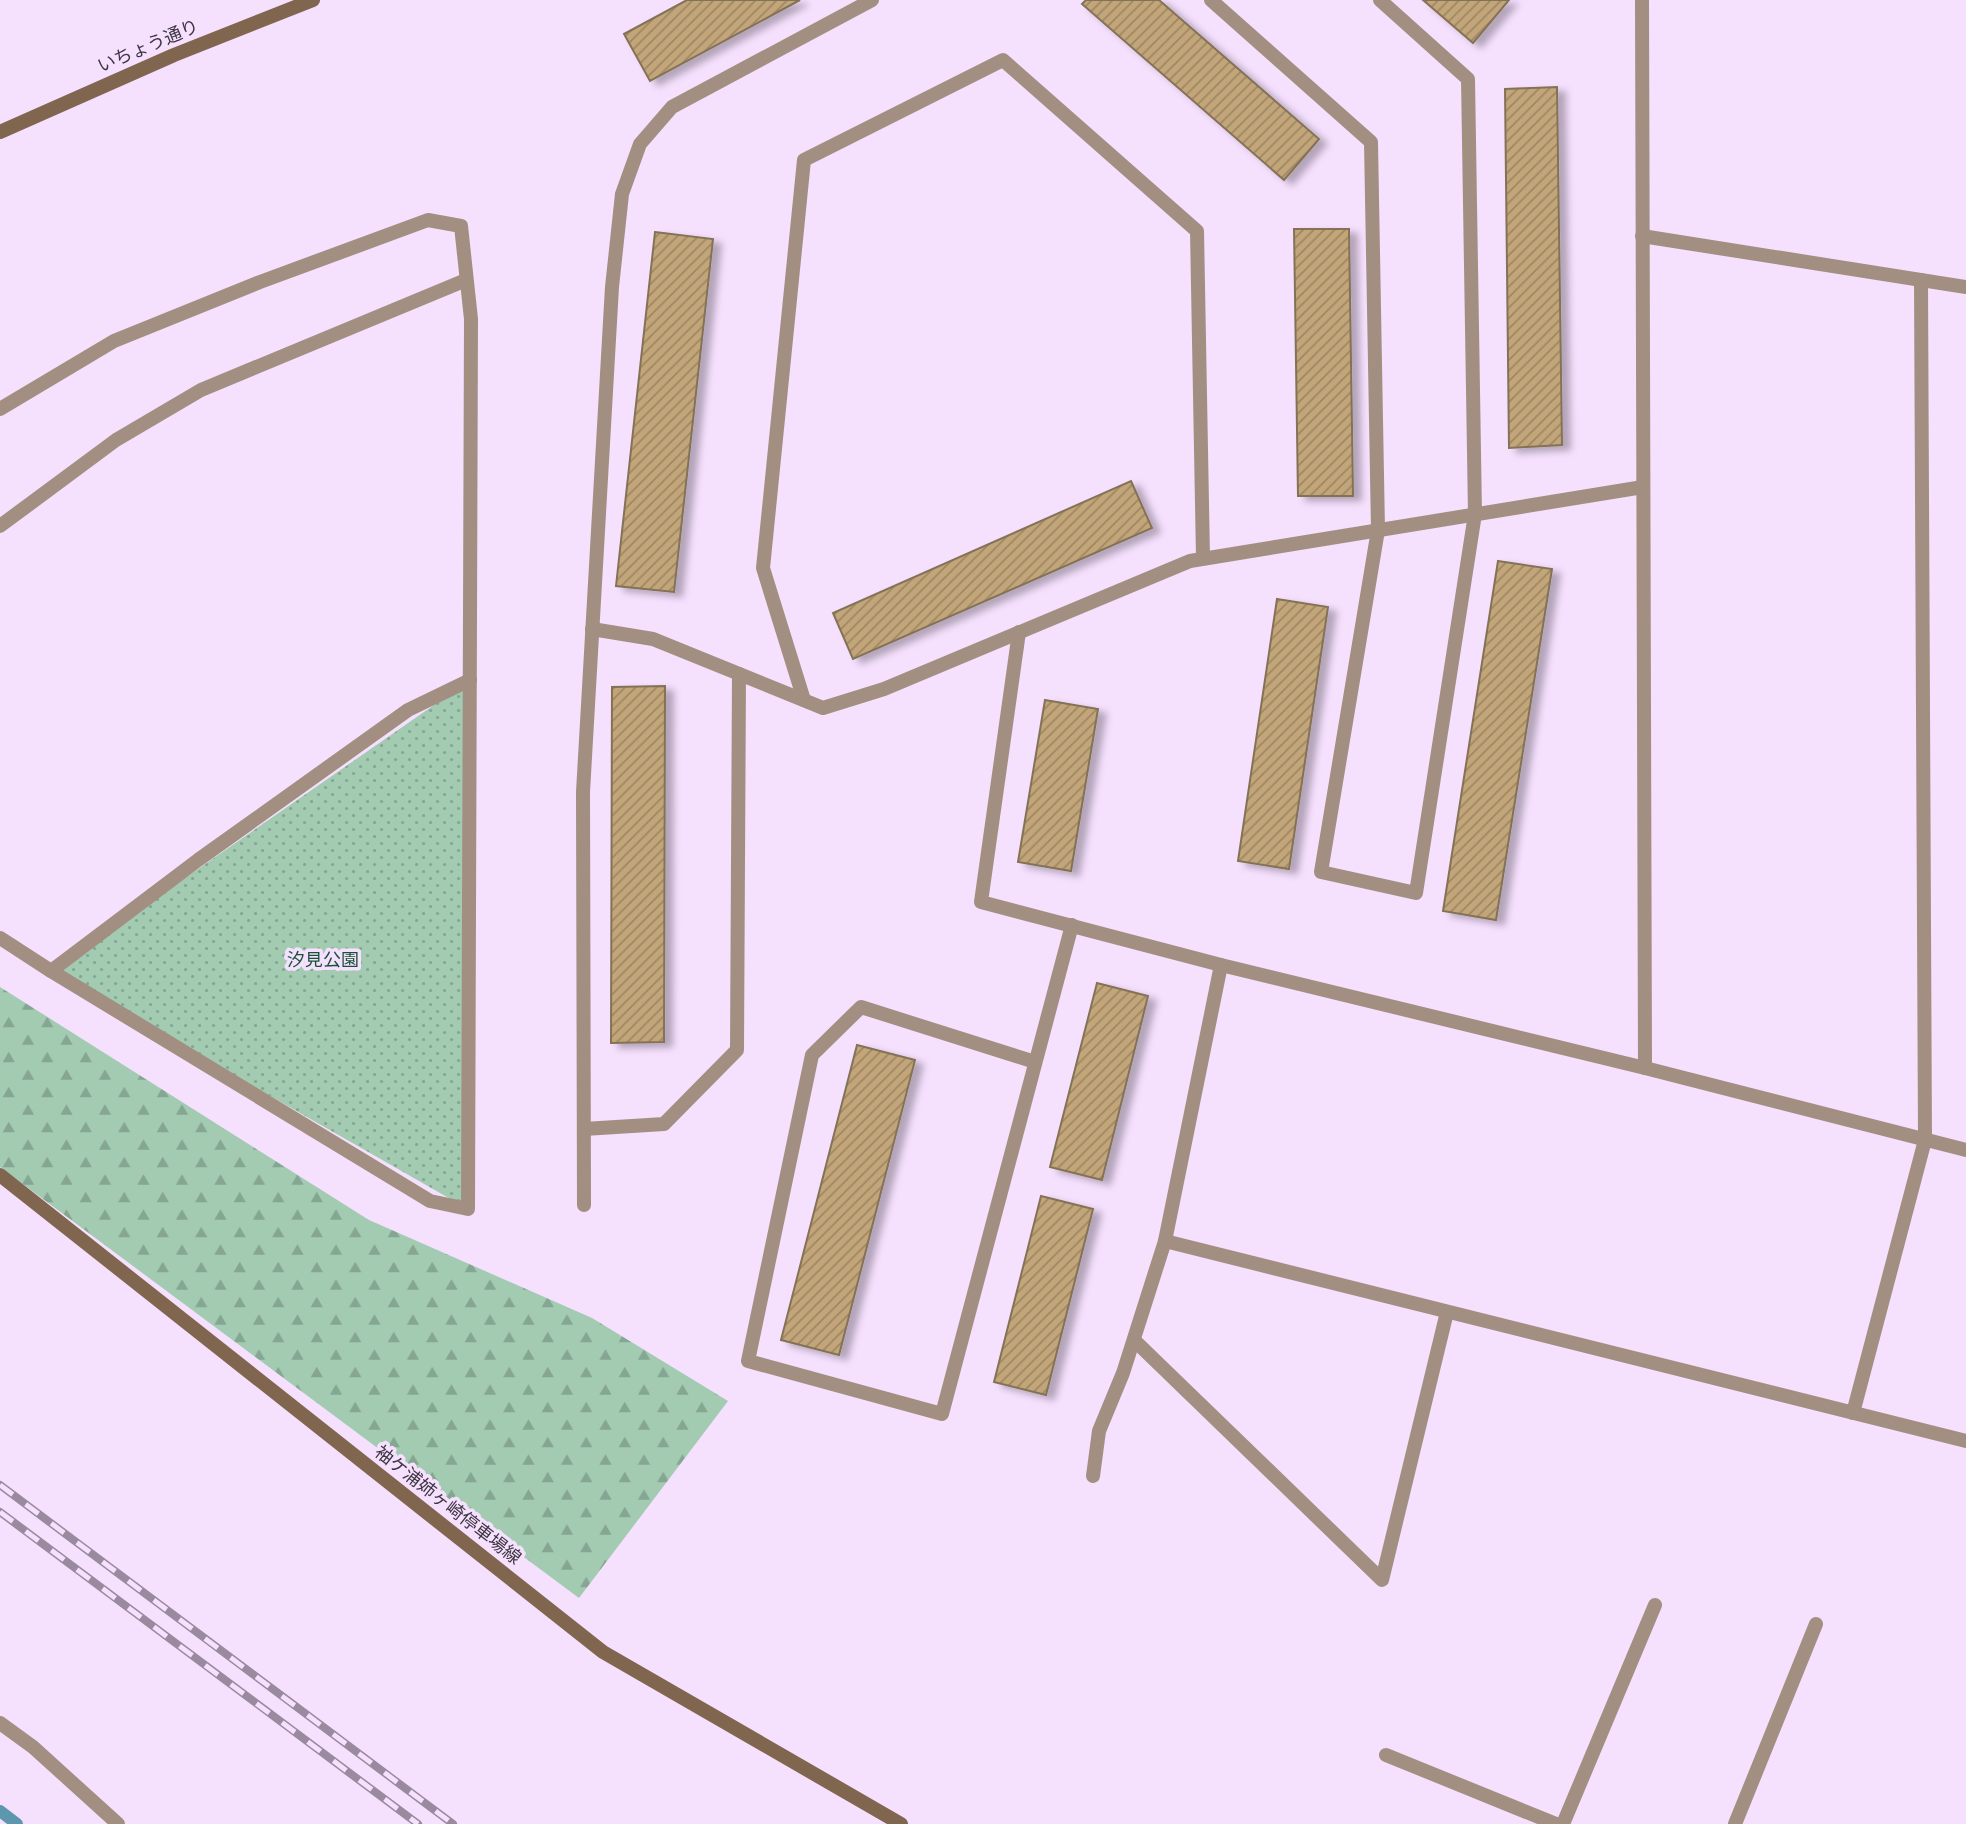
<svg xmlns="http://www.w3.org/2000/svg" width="1966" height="1824" font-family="Ubuntu,'Noto Sans JP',sans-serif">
  <defs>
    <pattern id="forest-firs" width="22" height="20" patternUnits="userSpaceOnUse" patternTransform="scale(1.75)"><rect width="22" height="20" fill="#a2cbb1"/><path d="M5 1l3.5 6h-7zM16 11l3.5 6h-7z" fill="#85a692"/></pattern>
    <pattern id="park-dots" width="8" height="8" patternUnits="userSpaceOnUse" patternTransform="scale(1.75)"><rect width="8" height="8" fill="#a2cbb1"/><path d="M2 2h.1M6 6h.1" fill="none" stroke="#85a692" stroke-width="1.8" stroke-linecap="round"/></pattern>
    <pattern id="building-hatch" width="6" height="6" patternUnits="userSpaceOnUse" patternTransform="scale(1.75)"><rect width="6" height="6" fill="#c2a578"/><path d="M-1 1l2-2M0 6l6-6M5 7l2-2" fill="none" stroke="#9f8764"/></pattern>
    <filter id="shadow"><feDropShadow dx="8" dy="4.5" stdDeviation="3.5" flood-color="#0004"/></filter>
  </defs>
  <rect width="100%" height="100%" fill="#f5e0fe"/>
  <path fill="url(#forest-firs)" d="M0,987l369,233 223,98 136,83 -149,197 -579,-431z"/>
  <path fill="url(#park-dots)" d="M470,680l-2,529 -417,-238z"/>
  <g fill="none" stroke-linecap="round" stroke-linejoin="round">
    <path stroke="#5c97ad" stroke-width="12" d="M0,1811l17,13"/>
  </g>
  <g fill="url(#building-hatch)" stroke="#847257" stroke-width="2" filter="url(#shadow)">
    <path d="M687,0h113l-150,81 -26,-47z"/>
    <path d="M1086,0h73l160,139 -35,41 -202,-176z"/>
    <path d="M1423,0h86l-36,43z"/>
    <path d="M1557,87l5,358 -53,3 -4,-359z"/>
    <path d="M1294,229h55l4,267h-55z"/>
    <path d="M655,232l58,7 -39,353 -58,-6z"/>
    <path d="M1131,481l21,47 -299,131 -20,-46z"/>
    <path d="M1498,561l54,8 -56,351 -53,-9z"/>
    <path d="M1277,599l51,8 -39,262 -51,-8z"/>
    <path d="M665,686l-1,356 -53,1 1,-356z"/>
    <path d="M1045,700l53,9 -27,162 -53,-9z"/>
    <path d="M1097,983l51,13 -46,184 -52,-13z"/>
    <path d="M857,1045l58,15 -76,295 -58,-15z"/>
    <path d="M1041,1196l52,13 -47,186 -52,-13z"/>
  </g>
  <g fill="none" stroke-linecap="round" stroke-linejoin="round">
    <g stroke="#a28f81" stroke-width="14">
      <path d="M1211,0l160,142 7,388 -57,342 95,21 59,-379 -7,-435 -88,-79"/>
      <path d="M804,700l-41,-132 41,-408 199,-100 194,171 6,327"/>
      <path d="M1035,1062l-174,-55 -49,48 -64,306 194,53 130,-489"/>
      <path d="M584,1129l80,-5 73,-74 2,-376"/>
    </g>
    <g stroke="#a28f81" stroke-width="14">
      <path d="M1642,0l3,1068"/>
      <path d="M1642,236l324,51"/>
      <path d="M0,409l114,-68 146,-59 168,-62 33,6 10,93 -3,890 -38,-8 -379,-230 -51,-33"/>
      <path d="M0,526l116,-86 85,-50 265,-110"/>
      <path d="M592,629l61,10 170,69 61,-19 306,-128 453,-74"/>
      <path d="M1019,632l-38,270 240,63"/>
      <path d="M51,971l147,-111 210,-150 62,-30"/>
      <path d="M584,1205l-1,-413 29,-505 10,-93 18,-50 32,-37 200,-107"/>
      <path d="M1165,1241l801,200"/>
      <path d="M1134,1340l248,240 65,-268"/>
      <path d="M1853,1413l72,-273 -4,-860"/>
      <path d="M1093,1476l6,-45 24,-58 42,-132 56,-276 424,103 321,82"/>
      <path d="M0,1723l33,24 85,77"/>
      <path d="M1386,1755l170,69"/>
      <path d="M1563,1824l92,-219"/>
      <path d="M1735,1824l81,-200"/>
    </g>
    <g stroke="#80654f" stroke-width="14">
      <path d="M0,132l174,-77 139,-55"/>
      <path d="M0,1175l603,477 298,172"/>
    </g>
    <g stroke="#998a9f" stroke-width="8">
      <g id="rail">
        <path d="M0,1485l453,339"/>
        <path d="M0,1512l418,312"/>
      </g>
    </g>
    <use href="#rail" stroke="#f5e0fe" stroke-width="5" stroke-dasharray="16" stroke-linecap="butt"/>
  </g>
  <g text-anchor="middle" stroke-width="7" stroke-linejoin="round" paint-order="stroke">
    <g font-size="18" fill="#3e3541" stroke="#f5e0fe">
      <text transform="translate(148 46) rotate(-23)" y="6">いちょう通り</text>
      <text transform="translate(448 1505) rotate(38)" y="6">袖ケ浦姉ヶ崎停車場線</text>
    </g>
    <g font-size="18" fill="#175234" stroke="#f5e0fe">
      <text x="323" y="966">汐見公園</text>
    </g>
  </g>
</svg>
